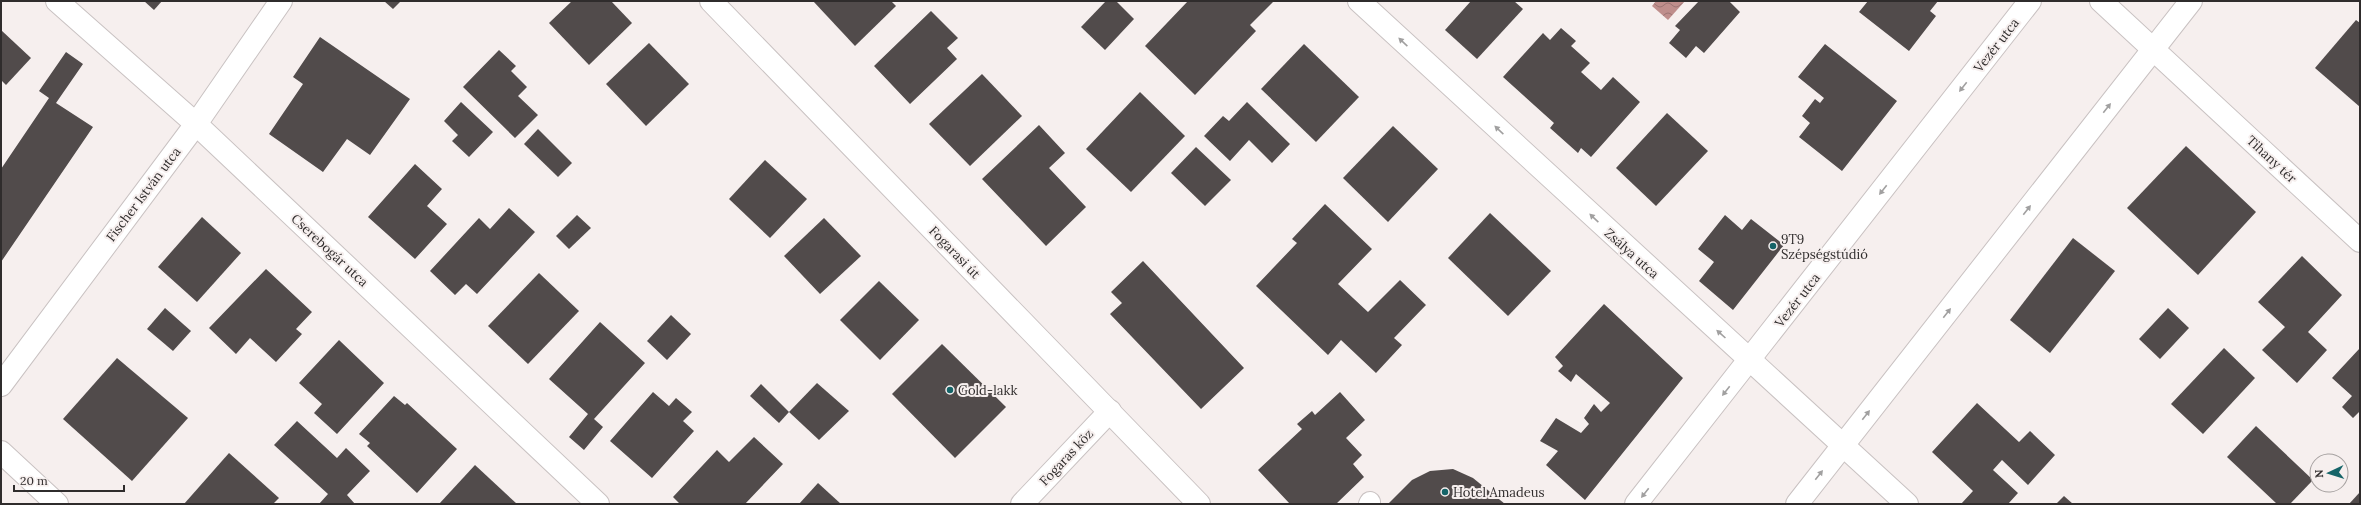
<svg xmlns="http://www.w3.org/2000/svg" width="2361" height="505" font-family="Lora,serif">
  <defs>
    <pattern id="water-waves" width="16" height="10" patternUnits="userSpaceOnUse"><rect width="16" height="10" fill="#bf8e8c"/><path d="M0 5q4-4 8 0t8 0" fill="none" stroke="#9c7473"/></pattern>
  </defs>
  <rect width="100%" height="100%" fill="#f6efee"/>
  <path fill="url(#water-waves)" d="M1656,1h29l-17,19 -16,-14z"/>
  <g fill="#514b4b">
    <path d="M144,1h18l-8,9z"/>
    <path d="M384,1h17l-8,8z"/>
    <path d="M572,1h39l21,22 -43,42 -40,-42z"/>
    <path d="M813,1h78l5,5 -41,40z"/>
    <path d="M1106,1h10l18,18 -29,31 -24,-23z"/>
    <path d="M1188,1l85,1 -23,23 6,6 -61,64 -50,-49z"/>
    <path d="M1471,1h43l9,8 -46,50 -32,-29z"/>
    <path d="M1699,1h30l11,11 -36,41 -8,-7 -10,12 -17,-15 11,-13 -5,-4z"/>
    <path d="M1868,1h70l-8,10 6,5 -27,35 -50,-39z"/>
    <path d="M931,11l27,27 -11,10 10,11 -47,45 -36,-38z"/>
    <path d="M2356,20l4,3v84l-45,-39z"/>
    <path d="M1561,28l15,13 -5,5 19,17 -9,9 20,18 12,-13 27,25 -49,55 -10,-9 -3,5 -28,-25 4,-5 -51,-46 40,-44 7,7z"/>
    <path d="M1,30l30,28 -25,27 -5,-5z"/>
    <path d="M320,37l90,62 -40,56 -23,-16 -24,33 -54,-38 34,-50 -10,-7z"/>
    <path d="M649,43l40,41 -43,42 -40,-42z"/>
    <path d="M1304,44l55,53 -43,45 -55,-53z"/>
    <path d="M1825,44l72,57 -55,70 -43,-34 11,-14 -8,-7 13,-17 5,4 4,-5 -26,-21z"/>
    <path d="M499,50l17,16 -5,5 16,16 -9,9 20,19 -23,23 -52,-51z"/>
    <path d="M66,52l17,12 -27,39 37,24 -92,135v-93l48,-71 -10,-7z"/>
    <path d="M982,74l40,42 -52,50 -41,-42z"/>
    <path d="M1140,92l45,44 -54,56 -45,-43z"/>
    <path d="M461,102l32,30 -24,25 -17,-16 6,-6 -14,-14z"/>
    <path d="M1247,102l43,42 -18,19 -23,-23 -19,21 -26,-25 19,-20 6,5z"/>
    <path d="M1667,113l41,38 -52,55 -40,-38z"/>
    <path d="M1039,125l26,28 -16,15 37,39 -40,39 -64,-67z"/>
    <path d="M1393,126l45,43 -50,53 -45,-44z"/>
    <path d="M538,129l34,34 -14,14 -34,-33z"/>
    <path d="M2186,146l70,66 -58,63 -71,-67z"/>
    <path d="M1196,147l35,33 -26,26 -34,-33z"/>
    <path d="M765,160l42,39 -37,39 -41,-39z"/>
    <path d="M415,164l27,25 -15,17 20,18 -32,35 -47,-42z"/>
    <path d="M1325,204l47,45 -34,35 30,28 32,-32 26,25 -32,33 8,7 -26,28 -35,-33 -13,15 -72,-69 41,-43 -5,-4z"/>
    <path d="M509,208l26,24 -58,62 -11,-10 -11,11 -25,-24 49,-53 11,11z"/>
    <path d="M1490,213l61,58 -43,45 -60,-58z"/>
    <path d="M577,215l14,13 -22,21 -13,-13z"/>
    <path d="M1725,215l17,15 9,-11 33,26 -51,65 -34,-29 15,-19 -16,-13z"/>
    <path d="M202,217l39,36 -44,49 -39,-35z"/>
    <path d="M824,218l37,38 -41,38 -36,-38z"/>
    <path d="M2073,238l42,33 -65,82 -40,-33z"/>
    <path d="M2302,256l40,39 -34,37 19,18 -30,33 -35,-33 23,-23 -27,-25z"/>
    <path d="M1143,261l101,107 -43,41 -91,-95 12,-11 -11,-11z"/>
    <path d="M266,269l46,43 -16,17 6,5 -26,28 -26,-24 -14,16 -27,-26z"/>
    <path d="M539,273l40,38 -51,53 -40,-38z"/>
    <path d="M879,281l40,39 -39,40 -40,-40z"/>
    <path d="M1604,304l79,74 -98,122 -39,-35 12,-14 -18,-10 16,-23 25,15 8,-9 -5,-6 10,-14 7,8 9,-9 -34,-29 -5,8 -13,-11 5,-5 -8,-9z"/>
    <path d="M165,308l26,23 -18,20 -26,-22z"/>
    <path d="M2168,308l21,20 -29,31 -21,-20z"/>
    <path d="M671,315l20,19 -24,26 -20,-19z"/>
    <path d="M600,322l45,41 -51,56 9,8 -19,23 -15,-13 19,-23 -39,-35z"/>
    <path d="M339,340l45,43 -47,51 -23,-21 8,-9 -23,-21z"/>
    <path d="M942,344l64,63 -51,51 -63,-64z"/>
    <path d="M2224,348l31,30 -52,56 -32,-30z"/>
    <path d="M2360,348v63l-7,7 -11,-11 10,-11 -20,-18z"/>
    <path d="M117,358l71,60 -56,63 -69,-62z"/>
    <path d="M817,383l32,28 -30,29 -30,-28z"/>
    <path d="M761,384l28,28 -10,11 -29,-27z"/>
    <path d="M653,392l16,14 7,-8 16,14 -9,9 11,10 -42,47 -42,-37z"/>
    <path d="M1340,392l25,28 -19,18 16,17 -9,9 11,13 -28,27h-46l-32,-34 44,-41 -5,-5 15,-13 3,4z"/>
    <path d="M394,396l11,9 2,-2 50,46 -40,44 -50,-47 3,-3 -11,-9z"/>
    <path d="M1977,403l42,39 11,-11 25,24 -27,30 -26,-25 -9,10 25,23 -10,11h-47l12,-13 -41,-39z"/>
    <path d="M297,421l40,37 9,-10 24,23 -23,24 8,9h-36l9,-10 -54,-49z"/>
    <path d="M2256,426l57,54 -23,24h-13l-50,-47z"/>
    <path d="M754,437l29,27 -38,40h-65l-7,-7 44,-47 12,12z"/>
    <path d="M229,453l50,45 -6,6h-89z"/>
    <path d="M475,465l42,39h-78z"/>
    <path d="M1453,469l20,9 32,26h-117l24,-24 18,-9z"/>
    <path d="M818,483l23,21h-42z"/>
    <path d="M2360,492v12h-11z"/>
    <path d="M2064,496l9,8h-17z"/>
  </g>
  <g fill="none" stroke-linecap="round" stroke-linejoin="round">
    <g stroke="#c9c2c2" stroke-width="22">
      <path id="service" d="M1369,504l1,-2"/>
    </g>
    <g stroke="#c9c2c2" stroke-width="24">
      <g id="minor">
        <path d="M57,1l139,123 402,380"/>
        <path d="M1359,1l548,503"/>
        <path d="M2101,1l259,240"/>
        <path d="M1,385l195,-261 85,-123"/>
        <path d="M1,452l56,52"/>
        <path d="M1022,504l88,-93"/>
      </g>
    </g>
    <g stroke="#c9c2c2" stroke-width="24">
      <g id="tertiary">
        <path d="M1636,504l394,-503"/>
        <path d="M1797,504l394,-503"/>
      </g>
    </g>
    <g stroke="#c9c2c2" stroke-width="24">
      <path id="secondary" d="M711,1l488,503"/>
    </g>
    <use href="#service" stroke="#fff" stroke-width="20"/>
    <use href="#minor" stroke="#fff" stroke-width="22"/>
    <use href="#tertiary" stroke="#fff" stroke-width="22"/>
    <use href="#secondary" stroke="#fff" stroke-width="22"/>
  </g>
  <defs><path id="oneway-solid" d="M-6-.8H1V-3.2L6.5 0L1 3.2V.8H-6Z"/></defs>
  <g fill="#a1a0a0">
    <use href="#oneway-solid" transform="translate(1403 42) rotate(-137)"/>
    <use href="#oneway-solid" transform="translate(1963 87) rotate(128)"/>
    <use href="#oneway-solid" transform="translate(2107 108) rotate(-52)"/>
    <use href="#oneway-solid" transform="translate(1499 130) rotate(-137)"/>
    <use href="#oneway-solid" transform="translate(1883 190) rotate(128)"/>
    <use href="#oneway-solid" transform="translate(2027 210) rotate(-52)"/>
    <use href="#oneway-solid" transform="translate(1594 218) rotate(-137)"/>
    <use href="#oneway-solid" transform="translate(1947 313) rotate(-52)"/>
    <use href="#oneway-solid" transform="translate(1721 334) rotate(-138)"/>
    <use href="#oneway-solid" transform="translate(1726 391) rotate(128)"/>
    <use href="#oneway-solid" transform="translate(1866 415) rotate(-52)"/>
    <use href="#oneway-solid" transform="translate(1819 475) rotate(-52)"/>
    <use href="#oneway-solid" transform="translate(1645 493) rotate(128)"/>
  </g>
  <g fill="#156468" stroke="#f6efee" stroke-width="1.5">
    <circle cx="1773" cy="246" r="4"/>
    <circle cx="950" cy="390" r="4"/>
    <circle cx="1445" cy="492" r="4"/>
  </g>
  <g text-anchor="middle" stroke-width="4" stroke-linejoin="round" paint-order="stroke">
    <g font-size="13" fill="#2f2c2c" stroke="#f6efee">
      <text transform="translate(1996 45) rotate(-52)" y="5">Vezér utca</text>
      <text transform="translate(2272 159) rotate(43)" y="5">Tihany tér</text>
      <text transform="translate(143 194) rotate(-53)" y="5">Fischer István utca</text>
      <text transform="translate(330 250) rotate(43)" y="5">Cserebogár utca</text>
      <text transform="translate(955 252) rotate(46)" y="5">Fogarasi út</text>
      <text transform="translate(1632 253) rotate(42)" y="5">Zsálya utca</text>
      <text transform="translate(1797 300) rotate(-52)" y="5">Vezér utca</text>
      <text transform="translate(1066 457) rotate(-47)" y="5">Fogaras köz</text>
    </g>
    <g font-size="13" fill="#2f2c2c" stroke="#f6efee" text-anchor="start">
      <text x="1781" y="244">9T9<tspan x="1781" dy="15">Szépségstúdió</tspan></text>
      <text x="958" y="395">Gold-lakk</text>
      <text x="1453" y="497">Hotel Amadeus</text>
    </g>
  </g>
  <rect width="2361" height="505" fill="none" stroke="#2f2c2c" stroke-width="4"/>
  <g transform="translate(2329 473) rotate(266)"><circle r="19" fill="#f6efee" stroke="#a6a1a0"/>
  <path d="M0-3L7 15L0 10L-7 15Z" fill="#156468"/>
  <text y="-6" font-size="11" font-weight="bold" text-anchor="middle" fill="#2f2c2c">N</text>
  </g>
  <path d="M14 485v6h110v-6" fill="none" stroke="#2f2c2c" stroke-width="2"/>
  <text x="20" y="485" font-size="12" fill="#2f2c2c" stroke="#f6efee" stroke-width="3" paint-order="stroke">20 m</text>
</svg>
